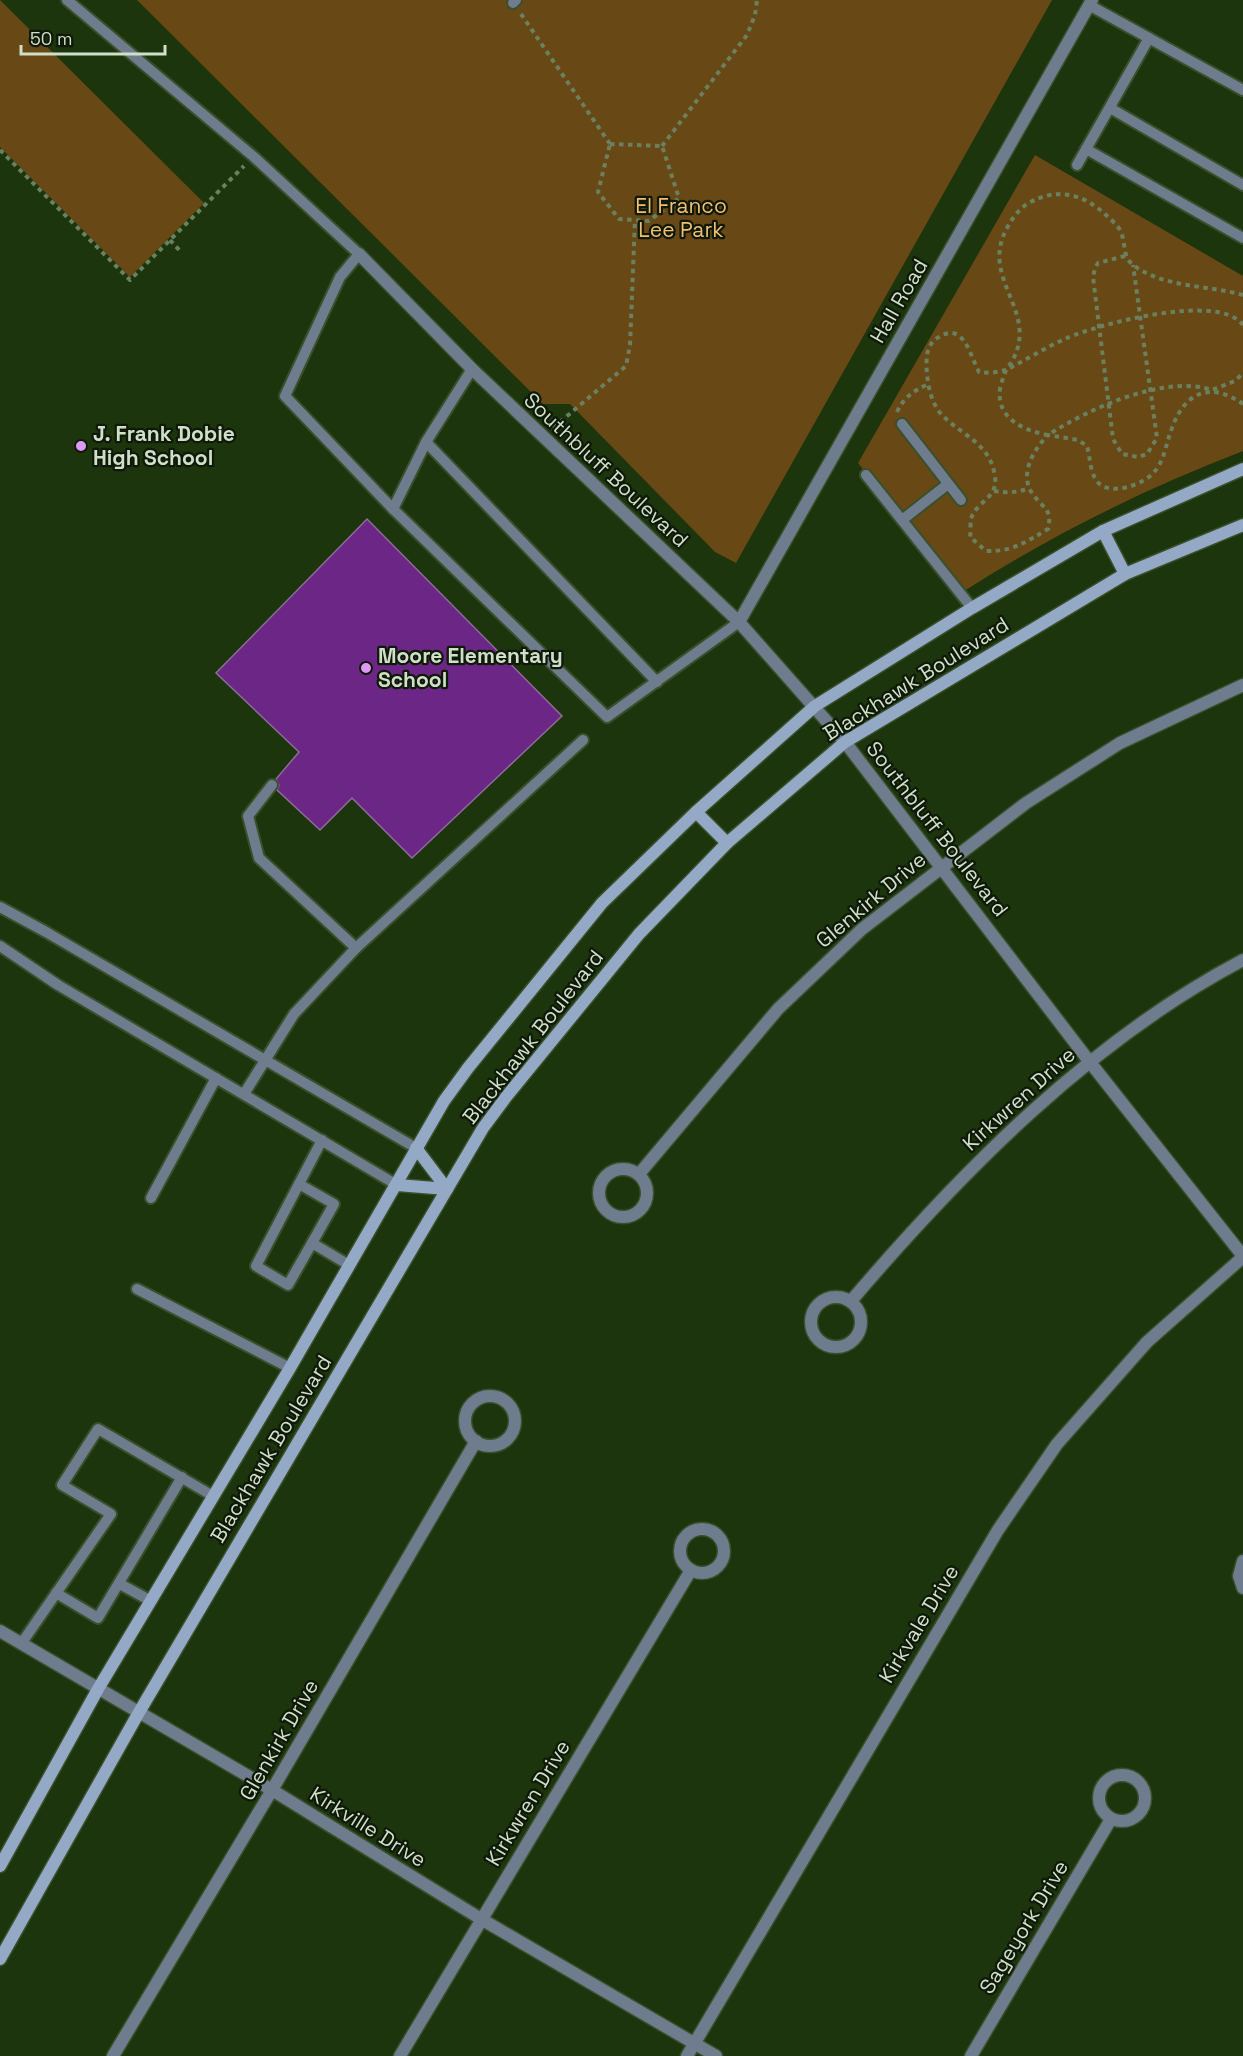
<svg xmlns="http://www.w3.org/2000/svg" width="1243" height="2056" font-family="'Space Grotesk',sans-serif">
  <rect width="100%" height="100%" fill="#1c350d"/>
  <g fill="#684815">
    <path d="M0,0l204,203 -74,74 -130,-130z"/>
    <path d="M137,0h915l-316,563 -21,-11 -145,-148h-27z"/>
    <path d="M1035,155l208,121v175c-99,38 -193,85 -282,142l-103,-130z"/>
  </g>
  <path fill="#6c2685" stroke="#8c6e98" stroke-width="1.5" d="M367,519l195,197 -150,142 -60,-60 -32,32 -43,-40 2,-5 -3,-6 23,-27 -83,-79z"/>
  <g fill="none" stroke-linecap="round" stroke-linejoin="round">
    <g stroke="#39502b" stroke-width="14">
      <g id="service">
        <path d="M67,0l187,157 105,97 -19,23 -55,119 108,113"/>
        <path d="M513,3l3,-3"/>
        <path d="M1089,5l154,85"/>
        <path d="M1110,108l133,77"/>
        <path d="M1086,149l157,89"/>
        <path d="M1077,165l72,-127"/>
        <path d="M472,369l-46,73 -33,67 214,208 132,-95"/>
        <path d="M902,424l59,76"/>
        <path d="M426,442l231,240"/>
        <path d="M866,475l106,133"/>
        <path d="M902,520l46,-36"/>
        <path d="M272,785l-24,31 11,42 97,90"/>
        <path d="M0,907l46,25 370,216"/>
        <path d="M0,946l58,39 339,200"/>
        <path d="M244,1094l50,-80 62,-66 227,-208"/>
        <path d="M322,1140l-66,126 32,19 24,-42 37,22"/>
        <path d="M299,1184l35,20 -22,39"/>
        <path d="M151,1198l65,-120"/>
        <path d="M137,1289l153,79"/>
        <path d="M120,1584l31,17"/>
        <path d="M56,1593l42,25 84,-141"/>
        <path d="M21,1644l90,-130 -49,-29 36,-56 115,67"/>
      </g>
    </g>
    <g stroke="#39502b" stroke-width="15">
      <g id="minor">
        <path d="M359,254l113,115 267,253 106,120 244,319 154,195"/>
        <path d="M739,622l353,-622"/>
        <circle cx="623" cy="1193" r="24"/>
        <path d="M639,1174l139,-165 84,-80 164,-126 94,-60 123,-58"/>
        <circle cx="836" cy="1322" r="25"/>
        <path d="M851,1301c111,-130 240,-261 392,-341"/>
        <circle cx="490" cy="1421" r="25"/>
        <circle cx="702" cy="1551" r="22"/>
        <path d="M1243,1561l-4,15 4,12"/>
        <circle cx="1122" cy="1798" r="23"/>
        <path d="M113,2056l159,-266 204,-349"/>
        <path d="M400,2056l291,-486"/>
        <path d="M687,2056l311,-526 59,-86 90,-102 96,-85"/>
        <path d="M971,2056l140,-237"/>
      </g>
    </g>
    <g stroke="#39502b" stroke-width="15">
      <path id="tertiary" d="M0,1631l272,159 209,129 235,137"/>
    </g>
    <g stroke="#39502b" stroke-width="15">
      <g id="secondary">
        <path d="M1103,531l22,43"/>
        <path d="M696,812l31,31"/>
        <path d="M416,1148l31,41"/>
        <path d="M397,1185l50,4"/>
        <path d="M0,1866l98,-177 192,-321 154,-267 24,-33 134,-165 94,-91 119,-106 157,-98 131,-77 140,-62"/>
        <path d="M0,1959l138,-245 345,-586 23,-31 133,-163 88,-91 118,-101 280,-168 118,-49"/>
      </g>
    </g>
    <g stroke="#6b805f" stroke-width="4" stroke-dasharray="4.5 4.5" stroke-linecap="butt">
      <path d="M521,14l89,130"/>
      <path d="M610,144l52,2 17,52 -30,23 -30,-2 -21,-27z"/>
      <path d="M662,146l85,-111 8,-20 2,-15"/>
      <path d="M0,150l130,130 114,-114"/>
      <path d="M170,240l11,12"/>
      <path d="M1125,256l-27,7 -3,5 -2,9 20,162 9,15 16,3 9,-3 10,-16 -24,-173"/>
      <path d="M1243,295c-35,-10 -79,-7 -110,-30 -11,-9 -7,-21 -12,-33 -3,-7 -10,-12 -15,-17 -23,-22 -51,-28 -79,-11 -9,6 -15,15 -20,24 -30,54 41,87 -1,142l-15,3 -12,-1c-9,-16 -15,-51 -40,-35 -7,3 -11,11 -12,18 -2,18 2,48 16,61 20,20 48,28 52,61 3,22 -19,24 -24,42 -1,5 0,13 -1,18l16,14c26,1 40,-9 62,-22 4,-18 -2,-19 -13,-32 -18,-20 -2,-47 13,-62l30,5 9,6c3,10 3,24 8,32 10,21 50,7 60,-7 10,-12 11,-28 17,-43 13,-36 38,-47 71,-24"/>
      <path d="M1243,325c-24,-33 -144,-1 -176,13 -21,9 -41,22 -61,32 -2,6 -5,13 -6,19 -4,30 25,42 48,46 40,-26 117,-61 164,-45l23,-9 8,-8"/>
      <path d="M897,412c7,-15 17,-22 32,-28"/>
      <path d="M553,428l73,-62 4,-21 5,-125"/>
      <path d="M994,491c13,2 23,2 35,-3"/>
    </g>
    <use href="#service" stroke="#6f7c8e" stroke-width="10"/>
    <use href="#minor" stroke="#6f7c8e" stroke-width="12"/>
    <use href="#tertiary" stroke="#6f7c8e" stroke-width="12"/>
    <use href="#secondary" stroke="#94a9c6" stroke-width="12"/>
  </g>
  <g fill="#db9af6" stroke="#0e1908" stroke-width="2">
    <circle cx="81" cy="446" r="6"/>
    <circle cx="366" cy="668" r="6"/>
  </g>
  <g text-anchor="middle" stroke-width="4.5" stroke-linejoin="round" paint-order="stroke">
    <g font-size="21" fill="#f3be71" stroke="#0e1908">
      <text x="681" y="213">El Franco<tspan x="681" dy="24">Lee Park</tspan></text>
    </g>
    <g font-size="21" fill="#cfdfc8" stroke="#0e1908">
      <text transform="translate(899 301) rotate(-60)" y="7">Hall Road</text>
      <text transform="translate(606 470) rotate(43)" y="7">Southbluff Boulevard</text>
      <text transform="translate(916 679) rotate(-32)" y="7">Blackhawk Boulevard</text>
      <text transform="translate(937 829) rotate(52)" y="7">Southbluff Boulevard</text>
      <text transform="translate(871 900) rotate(-40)" y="7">Glenkirk Drive</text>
      <text transform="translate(533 1037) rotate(-52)" y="7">Blackhawk Boulevard</text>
      <text transform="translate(1019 1099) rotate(-42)" y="7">Kirkwren Drive</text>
      <text transform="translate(271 1449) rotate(-59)" y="7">Blackhawk Boulevard</text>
      <text transform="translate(919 1624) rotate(-59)" y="7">Kirkvale Drive</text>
      <text transform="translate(279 1740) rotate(-60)" y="7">Glenkirk Drive</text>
      <text transform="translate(528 1803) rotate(-59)" y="7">Kirkwren Drive</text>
      <text transform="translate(368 1827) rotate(32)" y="7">Kirkville Drive</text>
      <text transform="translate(1024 1927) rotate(-59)" y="7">Sageyork Drive</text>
    </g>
    <g font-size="21" font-weight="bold" fill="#cfdfc8" stroke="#0e1908" text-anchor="start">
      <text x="93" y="441">J. Frank Dobie<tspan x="93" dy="24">High School</tspan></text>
      <text x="378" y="663">Moore Elementary<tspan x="378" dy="24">School</tspan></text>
    </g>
  </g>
  <path d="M21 45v9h144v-9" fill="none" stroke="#cfdfc8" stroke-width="3"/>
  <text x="30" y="45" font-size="18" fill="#cfdfc8" stroke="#0e1908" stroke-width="4.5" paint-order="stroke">50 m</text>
</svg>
